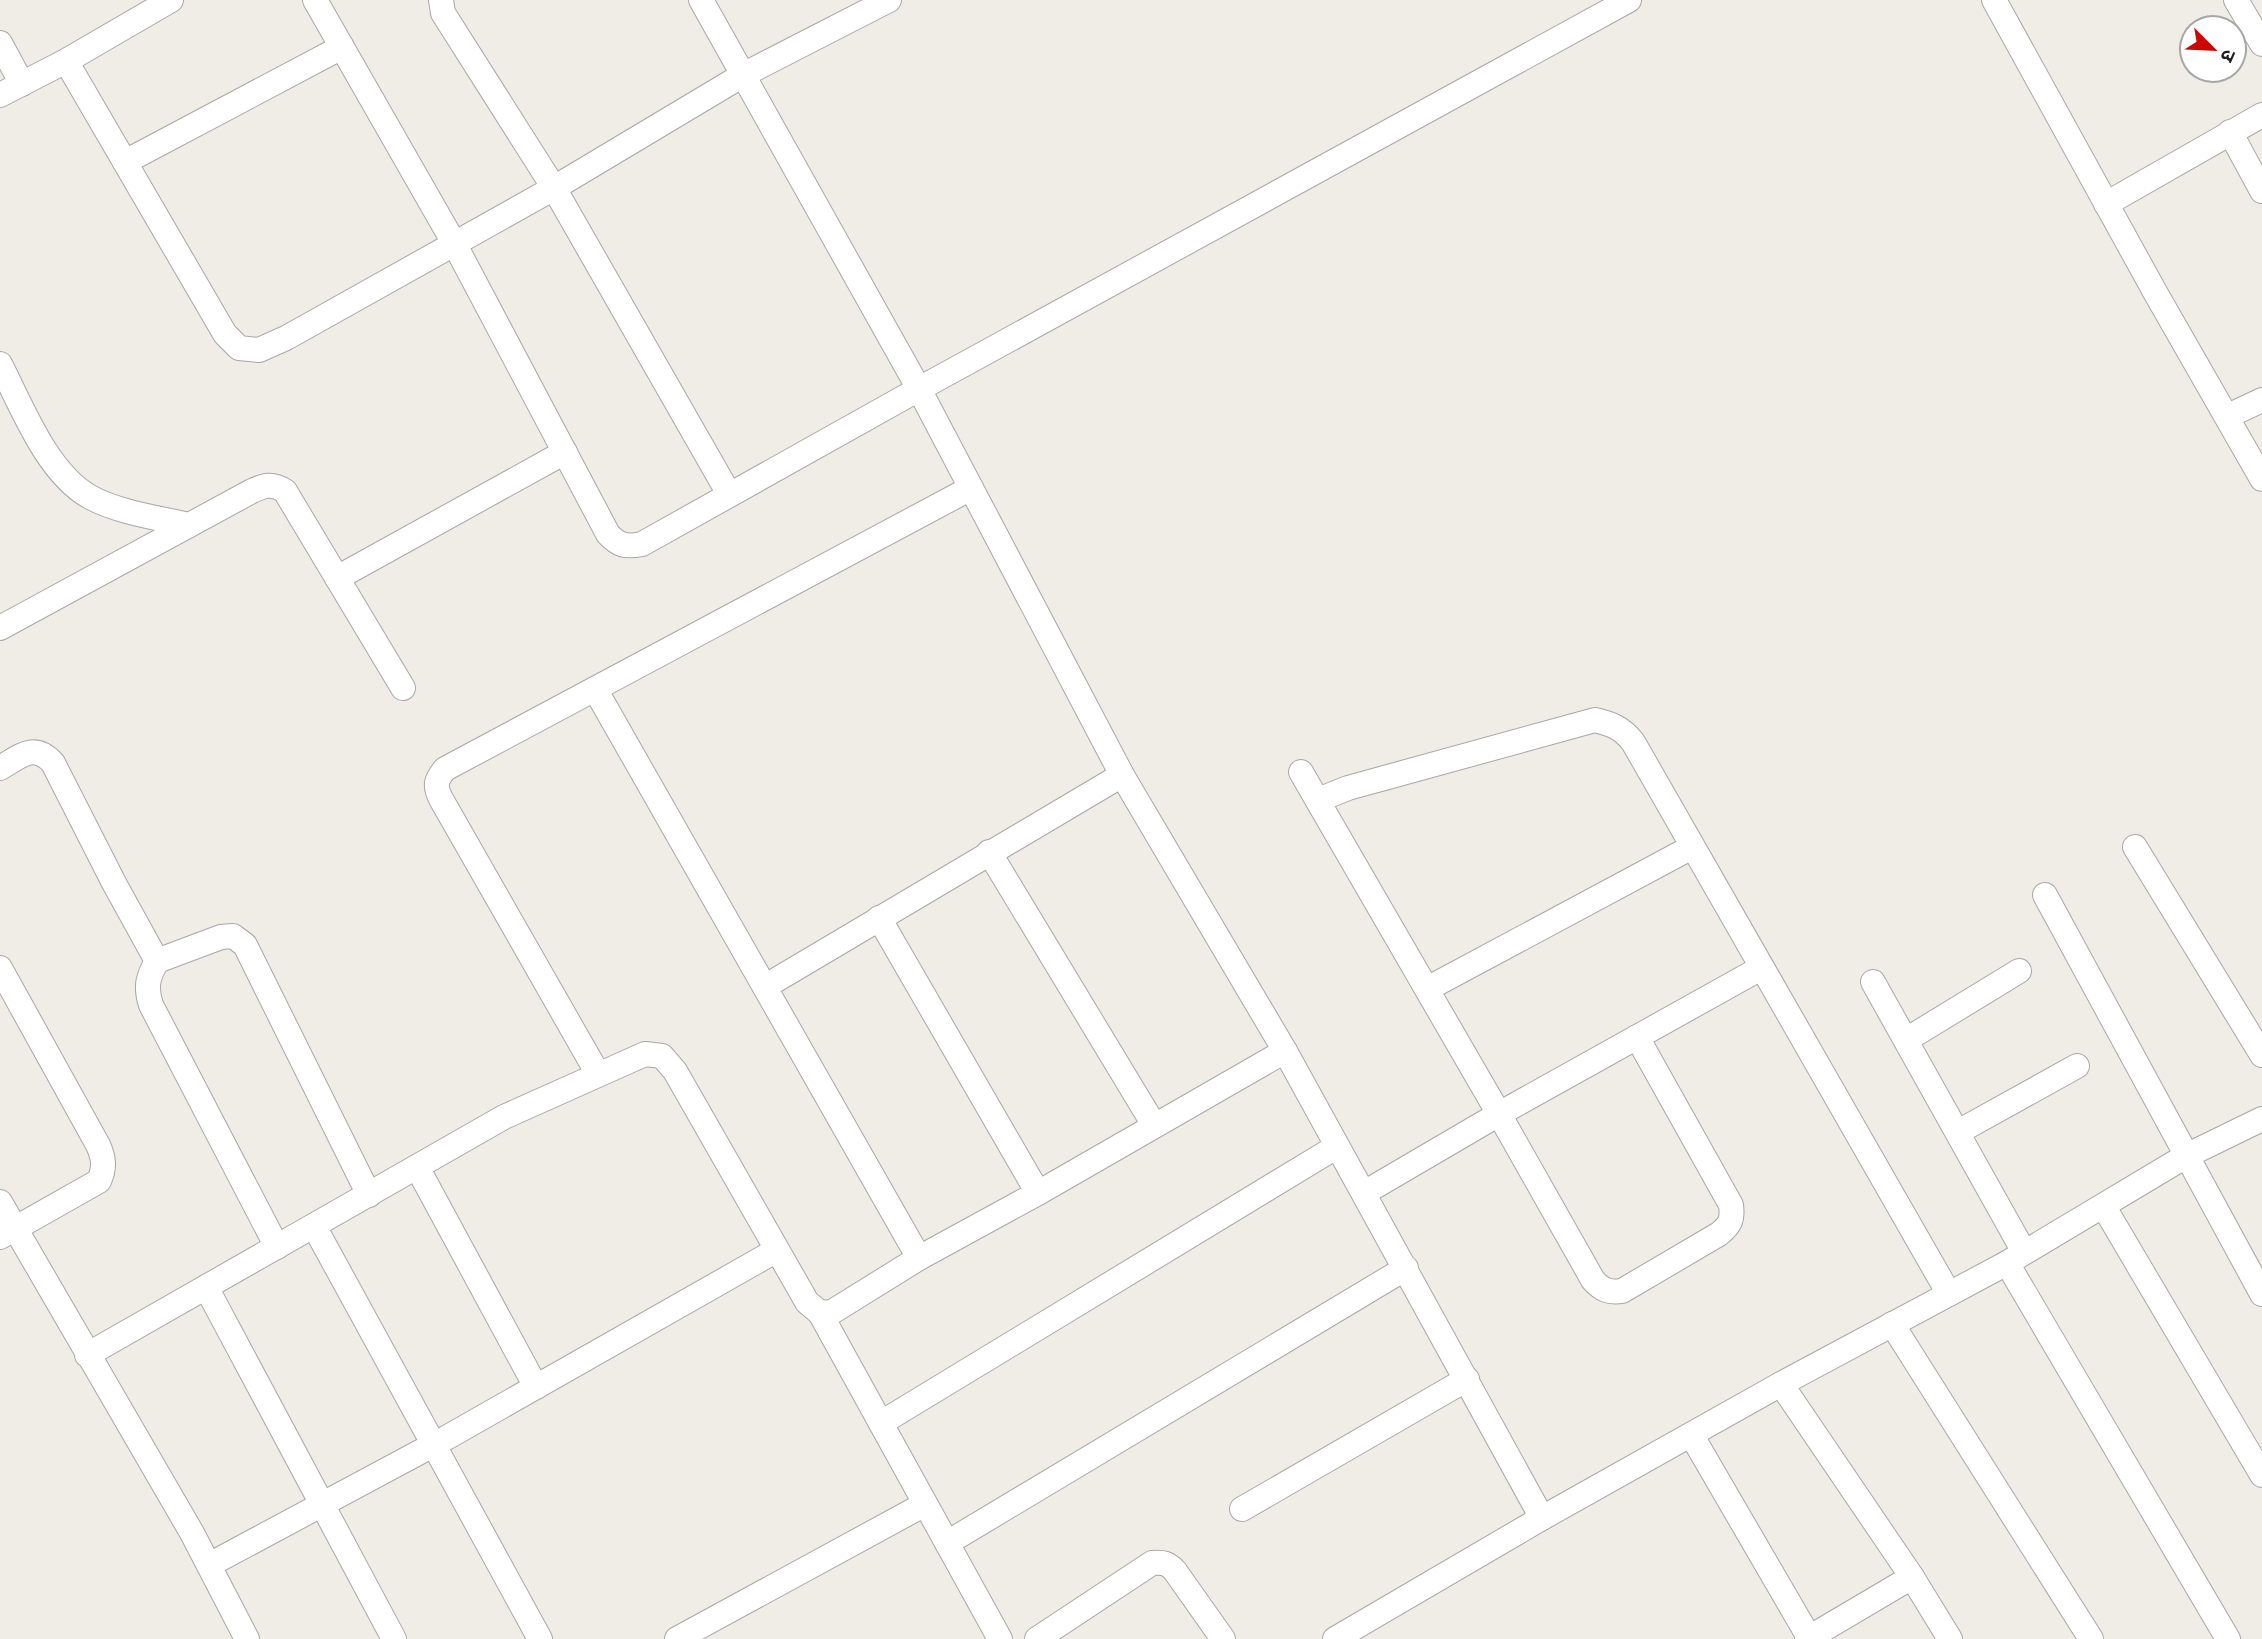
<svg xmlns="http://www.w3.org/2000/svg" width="2262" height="1639" font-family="Roboto,'Noto Sans Devanagari',sans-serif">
  <rect width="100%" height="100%" fill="#f0ede7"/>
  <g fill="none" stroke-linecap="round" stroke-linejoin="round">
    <g stroke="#a7a7a7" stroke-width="26">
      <g id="street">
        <path d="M315,0l139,243 154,291c11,12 18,13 34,10l277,-155 710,-389"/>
        <path d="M441,0l2,13 111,175 175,306"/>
        <path d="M701,0l218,389 203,386 163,276 257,467"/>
        <path d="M1994,0l161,292 107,187"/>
        <path d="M2236,0l26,44"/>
        <path d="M0,43l22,41"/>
        <path d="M66,61l159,273 14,14 20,2 27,-12 268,-150 189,-113 146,-75"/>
        <path d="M0,95l66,-34 105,-61"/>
        <path d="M2230,132l32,59"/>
        <path d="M125,162l217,-115"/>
        <path d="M2106,204l156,-89"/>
        <path d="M0,364c22,43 47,109 90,133 27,15 68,21 99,28"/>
        <path d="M2228,416l34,-16"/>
        <path d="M337,578l228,-126"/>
        <path d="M0,628l252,-137c13,-6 20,-8 33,0l118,197"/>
        <path d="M595,689l324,569 119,-65 247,-142"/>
        <path d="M0,768c21,-12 34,-26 53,-5l61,120 43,78 64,-24 12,-1 12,9 124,250"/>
        <path d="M1301,772l198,342 94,166c9,10 16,13 29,11l97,-57c11,-9 14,-14 12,-29l-94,-168"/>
        <path d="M1318,800l30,-12 247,-68c17,4 27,8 38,22l316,552"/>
        <path d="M2135,847l127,208"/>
        <path d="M989,852l165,273"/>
        <path d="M2045,895l217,399"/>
        <path d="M879,918l159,275"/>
        <path d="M157,961c-9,16 -12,25 -6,44l126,242"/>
        <path d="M0,968l98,177c6,13 7,22 1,36l-99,56"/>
        <path d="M1873,982l151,270"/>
        <path d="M766,986l356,-211"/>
        <path d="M1427,989l265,-142"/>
        <path d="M1906,1040l113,-69"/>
        <path d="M598,1074l-157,-275c-7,-14 -5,-19 4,-30l526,-281"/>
        <path d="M1958,1132l119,-66"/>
        <path d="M417,1167l119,220"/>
        <path d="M1364,1193l135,-79 262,-146"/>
        <path d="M0,1202l192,331 55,106"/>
        <path d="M2104,1207l158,268"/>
        <path d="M314,1226l226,413"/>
        <path d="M2007,1263l221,376"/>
        <path d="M206,1287l188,352"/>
        <path d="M820,1313l180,326"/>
        <path d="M1892,1324l199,315"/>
        <path d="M87,1355l417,-238 141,-63 17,2 13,15 132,231 13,11 12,-1 87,-54"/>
        <path d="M1781,1384l131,193 -105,62"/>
        <path d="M881,1423l455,-276"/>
        <path d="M1692,1436l118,203"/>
        <path d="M1242,1509l225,-130"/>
        <path d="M947,1543l459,-275"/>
        <path d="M209,1565l237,-127 331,-188"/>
        <path d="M1912,1577l38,62"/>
        <path d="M677,1639l248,-135"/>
        <path d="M1037,1639l115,-76c11,-1 16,0 23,8l48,68"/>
        <path d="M1335,1639l207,-121 239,-134 226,-121 179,-107 76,-37"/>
      </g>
    </g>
    <use href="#street" stroke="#fff" stroke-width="24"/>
  </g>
  <g transform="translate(2213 49) rotate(114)"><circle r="33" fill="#ffffff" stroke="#a6a6a6" stroke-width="2"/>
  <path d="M0-5L12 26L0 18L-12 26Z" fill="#cd0603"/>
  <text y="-10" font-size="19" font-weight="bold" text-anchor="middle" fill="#202020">उ</text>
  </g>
</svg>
